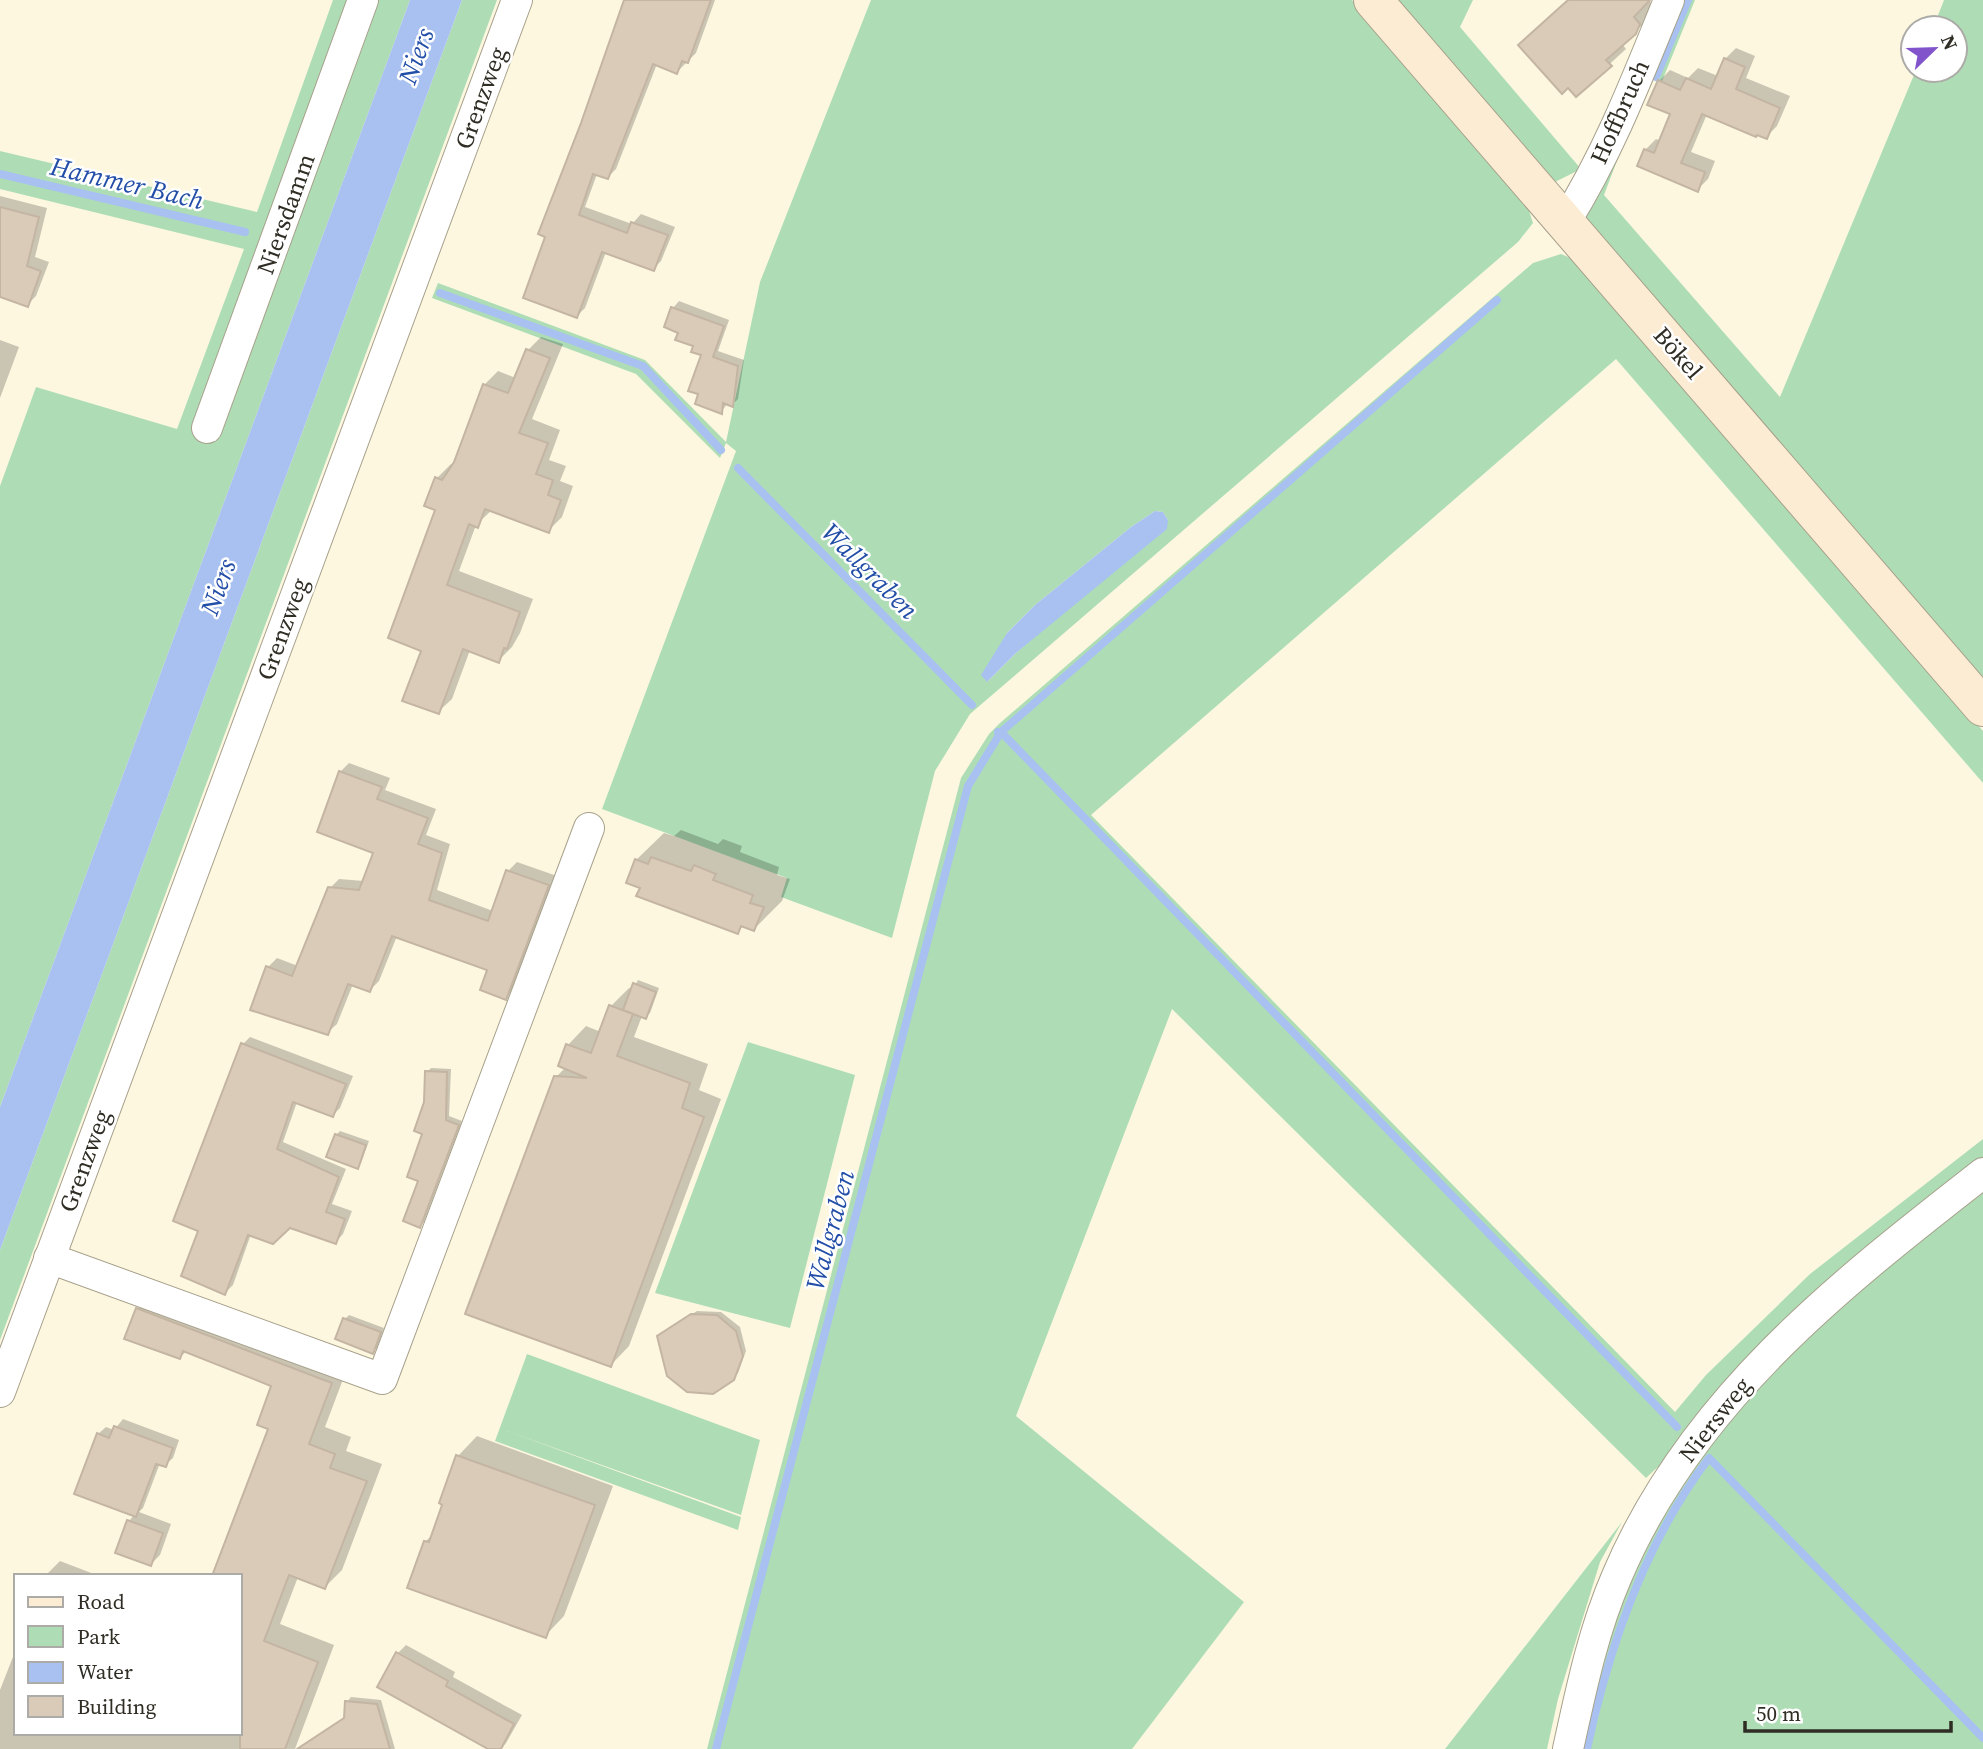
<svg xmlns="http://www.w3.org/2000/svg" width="1983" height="1749" font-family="'Source Serif 4',serif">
  <rect width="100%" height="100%" fill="#fdf7e0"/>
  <g fill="#aeddb5" fill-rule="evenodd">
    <path d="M333,0h77l-410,1107v-621l36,-99 141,42 67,-180 -244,-60v-38l257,61z"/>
    <path d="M462,0h35l-497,1340v-90z"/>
    <path d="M871,0h481l175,205 6,18 -15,19 -548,472 -35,57 -43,167 -111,-41 6,-19 -185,-69 134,-358 -10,-8 -6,15 -84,-84 -204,-76 6,-15 207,77 81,82 34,-160zM1155,511l8,1 5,8 -152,133 -29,29 20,-49 28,-28 96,-78z"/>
    <path d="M1395,0h78l-13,27 121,142 -28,14z"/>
    <path d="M1680,0h15l-33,81 -13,-5 -45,119 176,202 136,-327h39v-42h-22l11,-28h39v683l-398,-463 12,-33z"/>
    <path d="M1561,254l17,7 405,470v52l-367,-424 -525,456 584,597 31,-37 104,-101 173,-135v26l-337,313 -474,-469 -156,407 228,186 -112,147h-425l254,-971 28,-44 11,-11 533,-460z"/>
    <path d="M748,1042l107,33 -65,253 -135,-35z"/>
    <path d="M1983,1184v565h-405l9,-43 43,-133 46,-87 101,-134z"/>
    <path d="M527,1354l233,86 -19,75 -239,-86 239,88 -3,13 -243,-89z"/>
    <path d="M1622,1522l-22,40 -42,137 -11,50h-102z"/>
  </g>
  <g fill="#a8c1f1">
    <path d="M410,0h52l-462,1250v-143z"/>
    <path d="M1155,511l8,1 5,8 -1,9 -151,124 -29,29 -6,-7 26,-42 28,-28 96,-78z"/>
  </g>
  <g fill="#0003">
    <path d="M626,0h89l-19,53 -19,19 -20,-8 -41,105 -8,8 -11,-3 -12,33 47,17 9,-10 34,13 -14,34 -8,8 -47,-17 -21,56 -8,8 -51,-19z"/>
    <path d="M1569,0h80l6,8 -3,8 -30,28 4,5 -50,46z"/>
    <path d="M1736,48l19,8 -9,22 44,18 -13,30 -11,11 -59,-23 -16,38 24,9 -7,18 -11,11 -52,-40 11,-11 5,2 11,-28 -13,-32 11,-11 18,8 10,-10 20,8 7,-17z"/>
    <path d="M0,196l47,12 -12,49 14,5 -13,34 -9,9 -27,-10z"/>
    <path d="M679,301l50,19 -11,31 26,9 -6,39 -6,6 -4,-2 -7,9 -18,-58 -23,-22 -7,-24z"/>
    <path d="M541,337l22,7 -31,75 28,11 -11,30 17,6 -6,15 13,5 -11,31 -14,14 -56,-21 -16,15 -17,46 74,28 -13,34 -8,14 -14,14 -28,-11 -18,49 -14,13 -15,-62 14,-141v-31l14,-14 4,1 29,-80 14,-14 18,7 12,-28z"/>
    <path d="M0,340l19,7 -19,51z"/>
    <path d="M349,763l41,15 -5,12 51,19 -10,26 24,9 -13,46 56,21 15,-40 9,-9 40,14 -43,113 -9,9 -15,-29 -93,-33 -18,45 -9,9 -17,-6 -16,40 -10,9 -59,-66 9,-9 21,8 32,-78 9,-9 25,2 11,-29 -35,-80z"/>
    <path d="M681,830l37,14 5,-5 19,7 -2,6 39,15 -2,8 13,4 -8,22 -28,28 -10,-4 -6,7 -96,-45 -6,-27 28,-27 10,3z"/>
    <path d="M638,980l21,8 -9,25 -5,4 -3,-1 -8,21 74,27 -9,26 22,9 -92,247 -18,19 -55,-288 10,-10 2,-22 18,-19 15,6 10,-26 18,-18 4,1z"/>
    <path d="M250,1037l103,39 -13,32 -7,7 -36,-13 -14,40 63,27 -14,35 20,7 -9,23 -7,8 -46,-16 -39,8 -18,51 -8,8 -24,-63 42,-186z"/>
    <path d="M431,1068l20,1 -2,47 13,5 -38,101 -4,4v-46l7,-108z"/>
    <path d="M340,1131l29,10 -8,22 -4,4 -21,-32z"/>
    <path d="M154,1292l194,74 -23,61 26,10 -5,14 36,13 -40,106 -17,17 -27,-10 -18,47 54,21 -39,104h-295v-59l16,-41v84h224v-157l30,-148 3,-43 -86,-34 -7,6 -43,-48z"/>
    <path d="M697,1311l24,1 19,15 6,24 -8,22 -5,5 -70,-46z"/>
    <path d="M349,1315l35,13 -7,20 -5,4 -27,-33z"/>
    <path d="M123,1419l56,21 -6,18 -8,7 -5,-2 -17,45 -4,4 32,12 -11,31 -9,9 -22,-43 5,-6 -36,-81 8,-7 8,3z"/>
    <path d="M477,1436l136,50 -49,130 -19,20 -120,-94 9,-9 11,-29 -4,-2 17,-46z"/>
    <path d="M60,1561l34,13 -1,2h-48z"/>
    <path d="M406,1645l49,27 -2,5 69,38 -16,28 -5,6h-9l-94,-96z"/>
    <path d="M351,1697l30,3 14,49h-81l32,-32 1,-15z"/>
  </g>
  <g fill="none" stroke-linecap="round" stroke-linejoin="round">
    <g stroke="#a8c1f1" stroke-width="8">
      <path d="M1656,77l32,-77"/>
      <path d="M0,174l245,58"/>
      <path d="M440,293l203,73 78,84"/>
      <path d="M1497,300l-496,432 676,695"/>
      <path d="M738,468l234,237"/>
      <path d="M716,1749l252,-963 33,-54h-3"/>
      <path d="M1587,1749c22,-103 58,-207 122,-291l274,280"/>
    </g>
  </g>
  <g fill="#dacbb9" stroke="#c4b5a3" stroke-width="2">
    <path d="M624,0h87l-23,63 -6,-2 -5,13 -24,-10 -45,115 -15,-5 -14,41 48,18 4,-11 37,13 -14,36 -52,-19 -25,66 -54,-20 22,-61 -7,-3 43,-111z"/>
    <path d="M1568,0h82l-16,17 6,7 -4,10 -30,26 6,6 -36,31 -8,-9 -6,6 -44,-49z"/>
    <path d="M1724,58l21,9 -9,22 44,19 -13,31 -10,-4 -1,2 -54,-23 -21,49 24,9 -7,20 -61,-26 7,-17 10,4 16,-39 -23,-9 11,-25 22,10 6,-12 25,11z"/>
    <path d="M0,207l39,10 -12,49 14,5 -13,36 -28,-10z"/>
    <path d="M671,307l53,19 -11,31 25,9 -5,41 -10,-4 -1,11 -27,-10 3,-10 -10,-3 13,-36 -10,-3 2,-6 -18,-6 3,-7 -14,-6z"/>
    <path d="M526,349l24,9 -31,75 29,10 -12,31 17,6 -5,15 13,5 -12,33 -64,-24 -7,19 -9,-4 -22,61 73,27 -13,37 -3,-1 -5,15 -36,-14 -24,65 -37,-13 19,-50 -33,-13 47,-128 -11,-4 11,-29 7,3 12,-18 29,-78 25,9z"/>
    <path d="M339,771l43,16 -5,12 51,19 -10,26 24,9 -13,47 59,21 18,-51 43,15 -43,115 -26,-10 7,-20 -95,-34 -22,56 -22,-8 -20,51 -78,-25 16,-44 26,10 36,-89 31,3 14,-37 -56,-21z"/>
    <path d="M651,857l40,14 3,-6 22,9 -3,6 40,15 -3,8 14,4 -10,24 -13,-5 -3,8 -102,-38 4,-8 -14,-5 9,-24 13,5z"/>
    <path d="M633,983l23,9 -10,27 -23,-9z"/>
    <path d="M609,1005l24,9 -16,42 73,27 -8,25 22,9 -93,250 -146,-53 89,-238 33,2 -29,-12 8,-22 25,9z"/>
    <path d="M241,1043l105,41 -13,33 -40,-15 -16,47 62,28 -13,35 19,7 -9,25 -46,-16 -17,16 -25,-9 -23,60 -44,-19 17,-45 -25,-10z"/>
    <path d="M425,1071l22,1 -1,48 13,5 -39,103 -17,-7 15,-40 -11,-4 15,-43 -8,-3 10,-29z"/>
    <path d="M335,1134l31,11 -8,24 -32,-12z"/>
    <path d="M136,1308l196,75 -23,61 26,10 -5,14 37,13 -42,108 -36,-14 -25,66 54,21 -33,87h-45v-173h-28l56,-147 -11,-4 14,-39 -88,-35 -3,8 -56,-20z"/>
    <path d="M691,1314l26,1 19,16 7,25 -9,24 -21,14 -26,-2 -20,-16 -10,-40z"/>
    <path d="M343,1318l38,14 -8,22 -38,-15z"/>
    <path d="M114,1426l59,22 -7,19 -10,-3 -20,53 -62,-23 23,-61 12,5z"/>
    <path d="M456,1455l139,50 -49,133 -139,-50 17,-47 5,1 13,-37 -3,-2z"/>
    <path d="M127,1520l36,13 -12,33 -36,-13z"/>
    <path d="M396,1652l52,29 -2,5 68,38 -13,25h-13l-111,-62z"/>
    <path d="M345,1701l32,3 13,45h-93l47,-31z"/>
  </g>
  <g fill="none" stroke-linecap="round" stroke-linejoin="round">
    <g stroke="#a7a18c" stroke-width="32">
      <g id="minor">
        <path d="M1565,222c44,-70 73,-146 104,-222"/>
        <path d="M207,428l156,-428"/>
        <path d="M49,1258l333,121 207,-551"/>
        <path d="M0,1392l517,-1392"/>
        <path d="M1568,1749c13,-59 25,-118 49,-173 74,-175 221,-290 366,-403"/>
      </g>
    </g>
    <g stroke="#a7a18c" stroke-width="40">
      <path id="secondary" d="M1373,0l610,707"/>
    </g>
    <use href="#minor" stroke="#fff" stroke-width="30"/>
    <use href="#secondary" stroke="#fdecd4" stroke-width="38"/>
  </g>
  <g text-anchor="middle" stroke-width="5" stroke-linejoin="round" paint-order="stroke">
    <g font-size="24" fill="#2f2d24" stroke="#fff">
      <text transform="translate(481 98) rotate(-70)" y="8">Grenzweg</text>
      <text transform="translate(1620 112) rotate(-66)" y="8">Hoffbruch</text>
      <text transform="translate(286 214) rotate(-70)" y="8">Niersdamm</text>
      <text transform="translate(1678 353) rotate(49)" y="8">Bökel</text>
      <text transform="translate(283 629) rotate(-70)" y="8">Grenzweg</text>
      <text transform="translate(85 1161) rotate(-70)" y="8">Grenzweg</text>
      <text transform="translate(1715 1420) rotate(-52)" y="8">Niersweg</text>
    </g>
    <g font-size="26" font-style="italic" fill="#234ea7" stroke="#fff">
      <text transform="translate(416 56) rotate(-70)" y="9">Niers</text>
      <text transform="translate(127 183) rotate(13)" y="9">Hammer Bach</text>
      <text transform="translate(870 571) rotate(45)" y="9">Wallgraben</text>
      <text transform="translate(218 587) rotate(-70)" y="9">Niers</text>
      <text transform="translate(830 1230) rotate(-75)" y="9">Wallgraben</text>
    </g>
  </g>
  <rect x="14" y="1574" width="228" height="161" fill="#ffffff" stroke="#acaba7" stroke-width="2"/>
  <rect x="28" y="1597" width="35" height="10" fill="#fdecd4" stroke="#acaba7" stroke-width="2"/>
  <text x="77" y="1609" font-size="21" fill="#2f2d24">Road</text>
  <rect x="28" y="1626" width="35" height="21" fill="#aeddb5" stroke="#acaba7" stroke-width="2"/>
  <text x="77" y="1644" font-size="21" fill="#2f2d24">Park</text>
  <rect x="28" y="1662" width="35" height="21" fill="#a8c1f1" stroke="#acaba7" stroke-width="2"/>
  <text x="77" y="1679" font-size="21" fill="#2f2d24">Water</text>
  <rect x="28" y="1696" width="35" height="21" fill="#dacbb9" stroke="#acaba7" stroke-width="2"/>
  <text x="77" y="1714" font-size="21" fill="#2f2d24">Building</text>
  <g transform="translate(1934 49) rotate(67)"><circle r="33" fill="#ffffff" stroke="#acaba7" stroke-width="2"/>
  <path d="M0-5L12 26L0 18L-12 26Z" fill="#8254cc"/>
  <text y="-10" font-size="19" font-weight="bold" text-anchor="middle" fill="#2f2d24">N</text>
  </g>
  <path d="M1745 1721v10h206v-10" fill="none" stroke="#2f2d24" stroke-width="3.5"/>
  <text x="1756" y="1721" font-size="21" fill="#2f2d24" stroke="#ffffff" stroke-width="5" paint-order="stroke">50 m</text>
</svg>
